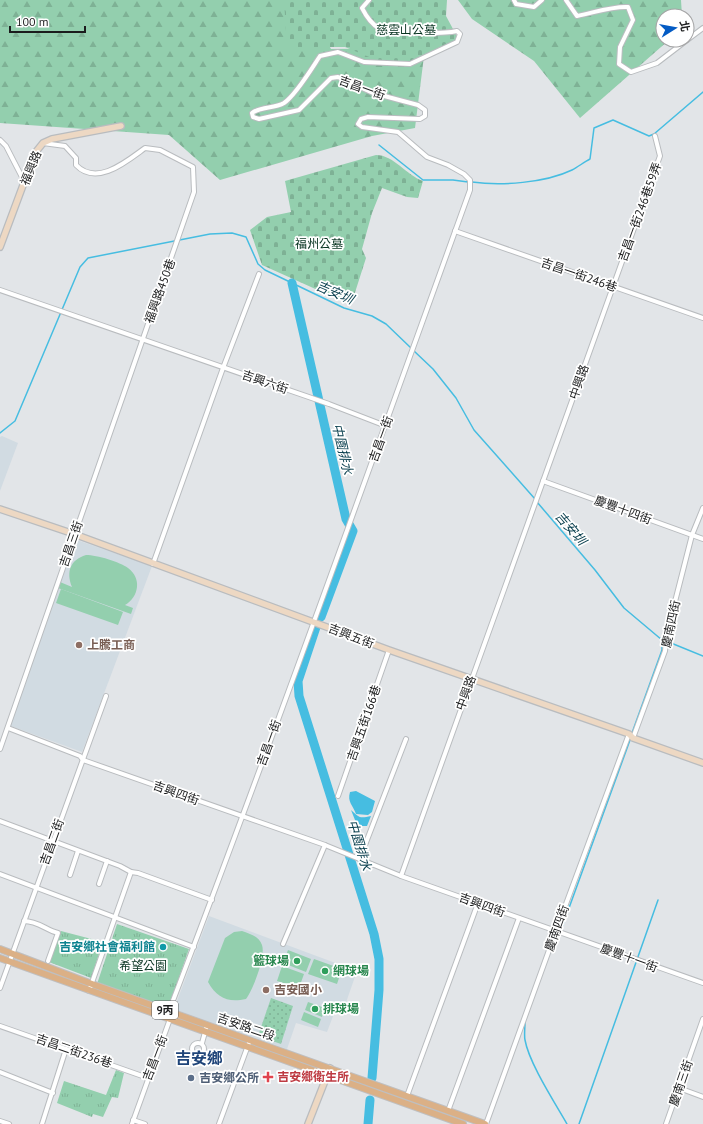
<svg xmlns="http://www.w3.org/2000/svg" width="703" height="1124" font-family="'PT Sans','Noto Sans TC',sans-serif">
  <defs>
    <pattern id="grass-tufts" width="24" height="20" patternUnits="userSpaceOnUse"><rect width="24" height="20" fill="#93cfae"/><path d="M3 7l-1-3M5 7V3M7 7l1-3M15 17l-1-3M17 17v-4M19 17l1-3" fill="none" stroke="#7eb195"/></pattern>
    <pattern id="forest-firs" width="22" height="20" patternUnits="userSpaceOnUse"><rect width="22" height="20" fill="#93cfae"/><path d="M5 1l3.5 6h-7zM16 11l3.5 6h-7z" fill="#7eb195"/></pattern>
    <pattern id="cemetery-stones" width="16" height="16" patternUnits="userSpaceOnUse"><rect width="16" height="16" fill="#93cfae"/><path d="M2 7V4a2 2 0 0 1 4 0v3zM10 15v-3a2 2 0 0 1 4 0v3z" fill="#7eb195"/></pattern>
    <pattern id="garden-dots" width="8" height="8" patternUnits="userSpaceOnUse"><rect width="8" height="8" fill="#93cfae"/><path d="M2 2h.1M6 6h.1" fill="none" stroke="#7eb195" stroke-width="1.8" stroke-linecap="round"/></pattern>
  </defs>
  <rect width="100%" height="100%" fill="#e2e5e8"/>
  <g fill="#d1dbe2">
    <path d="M2,436l16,7 -18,48v-54z"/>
    <path d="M74,539l78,27 -70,186 -74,-27z"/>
    <path d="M209,916l148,55 -15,43 -7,-3 -8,21 -31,-9 -9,26 -113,-40z"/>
  </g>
  <g fill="url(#grass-tufts)">
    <path d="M117,924l72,25 -21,60 -71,-25z"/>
    <path d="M61,931l42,11 -12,36 -42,-16z"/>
    <path d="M116,1070l8,3 -6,25 -6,-1 -9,20 -10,-3 -1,3 -35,-14 7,-22 42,14z"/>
  </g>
  <g fill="url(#forest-firs)">
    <path d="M0,0h306l25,49 94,-1 -10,80 -43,8 -152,44 -51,-45 -169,-12z"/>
    <path d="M458,0h223l1,16h-19v24h6l-89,78 -46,-57 -62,-42z"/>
  </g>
  <g fill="url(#cemetery-stones)">
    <path d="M284,0h163l-1,16 14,26 -49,19h-32l-34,-14h-58z"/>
    <path d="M376,155c18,0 30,20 47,26l-5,17 -11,-1 -25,-9 -10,25 -10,36 4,9 -15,47 -89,-40 -12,-35 17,-13 24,-5 -6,-31z"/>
  </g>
  <path fill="url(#garden-dots)" d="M271,998l22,8 -12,38 -23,-8z"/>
  <g fill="#93cfae">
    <path d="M86,555c11,0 34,7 42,13 14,10 11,29 -3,37l8,3 -2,6 -73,-26 2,-6 12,5c-6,-15 -2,-27 14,-32z"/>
    <path d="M61,589l62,23 -5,13 -62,-22z"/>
    <path d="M242,931c8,3 17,5 20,14 4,11 -9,45 -16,54 -18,4 -29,-1 -38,-17l17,-44 9,-6z"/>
    <path d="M288,950l23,9 -5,13 -23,-9z"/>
    <path d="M314,959l28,10 -5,15 -29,-10z"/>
    <path d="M282,966l22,8 -5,14 -22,-7z"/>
    <path d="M308,1002l17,6 -3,9 -17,-7z"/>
    <path d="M304,1012l17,7 -3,8 -17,-7z"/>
  </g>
  <g fill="#46bde1">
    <path d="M356,791l19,10 -3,11 -4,3 -12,-1c-3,-9 -9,-12 -6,-22z"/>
    <path d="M351,810c8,7 8,9 20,6l-4,10h-6l-6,-6z"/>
  </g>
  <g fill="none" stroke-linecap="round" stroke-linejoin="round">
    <g stroke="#46bde1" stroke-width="1.5">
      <path d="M379,145l44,35h30l15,2"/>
      <path d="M472,182c29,4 73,1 100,-12 6,-3 12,-8 18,-11l4,-31 19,-8 36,16 5,-2 49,-42"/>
      <path d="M414,351l19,18 23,29 18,32 61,69"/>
      <path d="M0,433l15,-12 65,-154 8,-9 122,-24 22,-1 14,4 12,27 7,6 79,38 28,8 14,8 25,24"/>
      <path d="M537,502l58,68 29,38 38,32v10l-30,83"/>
      <path d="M671,643l32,13"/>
      <path d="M561,930l69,-190"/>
      <path d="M525,1022c0,6 -1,13 0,18 4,23 30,63 42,84"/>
      <path d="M579,1124l79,-224"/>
    </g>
    <g stroke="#46bde1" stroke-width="9">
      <path d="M292,283l54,236 7,12 -32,86"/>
      <path d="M316,627l-18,54 1,15 75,238 5,25v31l-7,88"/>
      <path d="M368,1124l2,-24"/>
    </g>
    <g stroke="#b9bcbf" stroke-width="6">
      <g id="street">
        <path d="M514,0l2,4 18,3 8,-7"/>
        <path d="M566,0l11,16c16,-3 35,-10 51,-9l5,13 -13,27 -1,17 12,8 26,-9 30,-23"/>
        <path d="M687,40l16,-12"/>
        <path d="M0,140l6,6 19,37"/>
        <path d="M455,231l248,87"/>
        <path d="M0,290l329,114 57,22"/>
        <path d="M543,481l160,58"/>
        <path d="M153,564l70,-196 36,-94"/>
        <path d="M8,728l72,28 3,4 242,85 76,31 302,107"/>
        <path d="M633,738l32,-87 2,-18 25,-98 11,-27"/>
        <path d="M0,749l194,-557 -1,-25 -33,-17 -15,-2c-18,13 -48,39 -69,17v-7l-11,-12 -22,-3"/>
        <path d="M338,796l51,-146"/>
        <path d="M0,821l120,45 11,6"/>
        <path d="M360,858l46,-119"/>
        <path d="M0,874l194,73"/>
        <path d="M70,875l8,-24"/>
        <path d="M401,876l259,-720 -5,-20"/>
        <path d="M99,884l8,-23"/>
        <path d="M24,921c14,0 22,9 34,12l-10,28"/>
        <path d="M283,944l42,-99"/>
        <path d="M0,988l106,-292"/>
        <path d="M89,991l42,-119 7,1 74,27"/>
        <path d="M0,1026l148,52"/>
        <circle cx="198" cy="1049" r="6"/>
        <path d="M202,1043l5,-18"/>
        <path d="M0,1072l53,21"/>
        <path d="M679,1088l24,9"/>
        <path d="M407,1096l71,-193"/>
        <path d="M448,1111l71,-193"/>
        <path d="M133,1120l12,4"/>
        <path d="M0,1121l9,3"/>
        <path d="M42,1124l24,-75"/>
        <path d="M132,1124l38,-105 -1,-8c104,-272 202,-547 301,-821v-10l-6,-6 -16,-9 -21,-8 -29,-25 -36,-5 -4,-3 3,-5 7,-2 52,2 5,-3v-6l-7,-5 -45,-12 -35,-16 -7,1 -32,32 -40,9 -6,-2 -1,-4c9,-7 22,-4 32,-10 12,-8 28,-35 36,-47l18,-4 26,10 46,2 47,-22 3,-8 -3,-3c-13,3 -65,3 -77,-2 -9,-5 -14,-13 -18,-21l7,-8"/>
        <path d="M219,1124l31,-84"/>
        <path d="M486,1124l70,-193 73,-197"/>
        <path d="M666,1124l37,-105"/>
      </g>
    </g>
    <g stroke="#b9bcbf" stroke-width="8">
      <g id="secondary">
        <path d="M0,247l35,-94 8,-10 9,-4 69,-13"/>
        <path d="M0,509l74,25 315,116 240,84 4,4 70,25"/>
        <path d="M308,1124l22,-56"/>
      </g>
    </g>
    <g stroke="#bfbfc0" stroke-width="8">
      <g id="primary">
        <path d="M0,949l92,35 393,140"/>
        <path d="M0,958l463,166"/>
      </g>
    </g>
    <use href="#street" stroke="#fff" stroke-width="4"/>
    <use href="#secondary" stroke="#edd8c3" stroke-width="5.5"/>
    <use href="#primary" stroke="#dbb086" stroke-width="6"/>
  </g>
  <g fill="#8d6e63" stroke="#fff" stroke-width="1.5">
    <circle cx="79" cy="645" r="4"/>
    <circle cx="266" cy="990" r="4"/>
  </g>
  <circle fill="#0f9aa8" stroke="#fff" stroke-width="1.5" cx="163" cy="947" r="4"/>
  <g fill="#2e9e5b" stroke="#fff" stroke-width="1.5">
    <circle cx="297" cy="961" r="4"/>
    <circle cx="325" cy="971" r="4"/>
    <circle cx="315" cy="1009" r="4"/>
  </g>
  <path fill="#e0444e" stroke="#fff" stroke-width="1.5" d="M266 1071h4v4h4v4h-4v4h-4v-4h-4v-4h4z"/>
  <circle fill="#5c6f8a" stroke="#fff" stroke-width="1.5" cx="191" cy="1078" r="4"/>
  <g text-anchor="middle" stroke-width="3.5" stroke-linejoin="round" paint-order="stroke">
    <rect fill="#fff" stroke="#5f6061" stroke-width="1" x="152" y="1001" width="26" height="18" rx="3"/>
    <g font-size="11" font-weight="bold" fill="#1b1c1d">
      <text x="165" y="1014">9丙</text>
    </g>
    <g font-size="12" fill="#073320" stroke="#fff">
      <text x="406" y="34">慈雲山公墓</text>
      <text x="319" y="248">福州公墓</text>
      <text x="143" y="970">希望公園</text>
    </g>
    <g font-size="12" fill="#1b1c1d" stroke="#fff">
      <text transform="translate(362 88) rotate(20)" y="4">吉昌一街</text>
      <text transform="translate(31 168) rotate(-68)" y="4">福興路</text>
      <text transform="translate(640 212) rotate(-70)" y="4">吉昌一街246巷59弄</text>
      <text transform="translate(579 275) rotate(19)" y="4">吉昌一街246巷</text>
      <text transform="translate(160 291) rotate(-70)" y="4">福興路450巷</text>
      <text transform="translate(265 382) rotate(19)" y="4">吉興六街</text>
      <text transform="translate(579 382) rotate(-71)" y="4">中興路</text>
      <text transform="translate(381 439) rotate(-70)" y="4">吉昌一街</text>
      <text transform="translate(623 510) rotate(20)" y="4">慶豐十四街</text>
      <text transform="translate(71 544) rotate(-71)" y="4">吉昌三街</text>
      <text transform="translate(671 624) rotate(-78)" y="4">慶南四街</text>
      <text transform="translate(351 636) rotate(21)" y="4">吉興五街</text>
      <text transform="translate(466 693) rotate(-70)" y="4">中興路</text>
      <text transform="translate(364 723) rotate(-71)" y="4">吉興五街166巷</text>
      <text transform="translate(269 743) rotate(-70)" y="4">吉昌一街</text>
      <text transform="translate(176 793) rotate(20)" y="4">吉興四街</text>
      <text transform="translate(52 842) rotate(-70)" y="4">吉昌二街</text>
      <text transform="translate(482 905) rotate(20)" y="4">吉興四街</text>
      <text transform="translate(557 928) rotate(-70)" y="4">慶南四街</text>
      <text transform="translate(629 958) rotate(20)" y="4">慶豐十一街</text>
      <text transform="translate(246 1027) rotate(19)" y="4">吉安路二段</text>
      <text transform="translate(74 1051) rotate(19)" y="4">吉昌二街236巷</text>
      <text transform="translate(155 1058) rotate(-69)" y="4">吉昌一街</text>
      <text transform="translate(681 1083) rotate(-71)" y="4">慶南三街</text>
    </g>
    <g font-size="12" font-weight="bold" fill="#785e54" stroke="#fff" text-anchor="start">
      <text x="87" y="649">上騰工商</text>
      <text x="274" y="994">吉安國小</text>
    </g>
    <g font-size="12" font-weight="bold" fill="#0d838f" stroke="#fff" text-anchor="end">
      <text x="155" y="951">吉安鄉社會福利館</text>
    </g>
    <g font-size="12" font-weight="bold" fill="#27864d" stroke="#fff" text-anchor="start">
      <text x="289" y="965" text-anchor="end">籃球場</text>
      <text x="333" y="975">網球場</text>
      <text x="323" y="1013">排球場</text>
    </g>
    <g font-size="12" font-weight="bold" fill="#be3a42" stroke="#fff" text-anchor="start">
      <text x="277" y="1081">吉安鄉衛生所</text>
    </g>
    <g font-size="12" font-weight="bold" fill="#4e5e75" stroke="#fff" text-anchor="start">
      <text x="199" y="1082">吉安鄉公所</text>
    </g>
    <g font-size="13" font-style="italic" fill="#083e4d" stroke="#fff">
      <text transform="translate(335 292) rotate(23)" y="5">吉安圳</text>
      <text transform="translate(343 449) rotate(77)" y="5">中園排水</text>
      <text transform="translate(571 528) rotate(49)" y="5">吉安圳</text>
      <text transform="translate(360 845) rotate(73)" y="5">中園排水</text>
    </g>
    <g font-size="16" font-weight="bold" fill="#1f4479" stroke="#fff">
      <text x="199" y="1064">吉安鄉</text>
    </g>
  </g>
  <g transform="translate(675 28) rotate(79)"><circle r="19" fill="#ffffff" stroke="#a4a4a5"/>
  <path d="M0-3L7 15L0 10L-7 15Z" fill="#035bc4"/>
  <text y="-6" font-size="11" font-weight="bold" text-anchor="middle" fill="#1b1c1d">北</text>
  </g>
  <path d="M10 26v6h75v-6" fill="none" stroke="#1b1c1d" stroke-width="2"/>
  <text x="16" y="26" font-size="12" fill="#1b1c1d" stroke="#ffffff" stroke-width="3" paint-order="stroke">100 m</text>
</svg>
